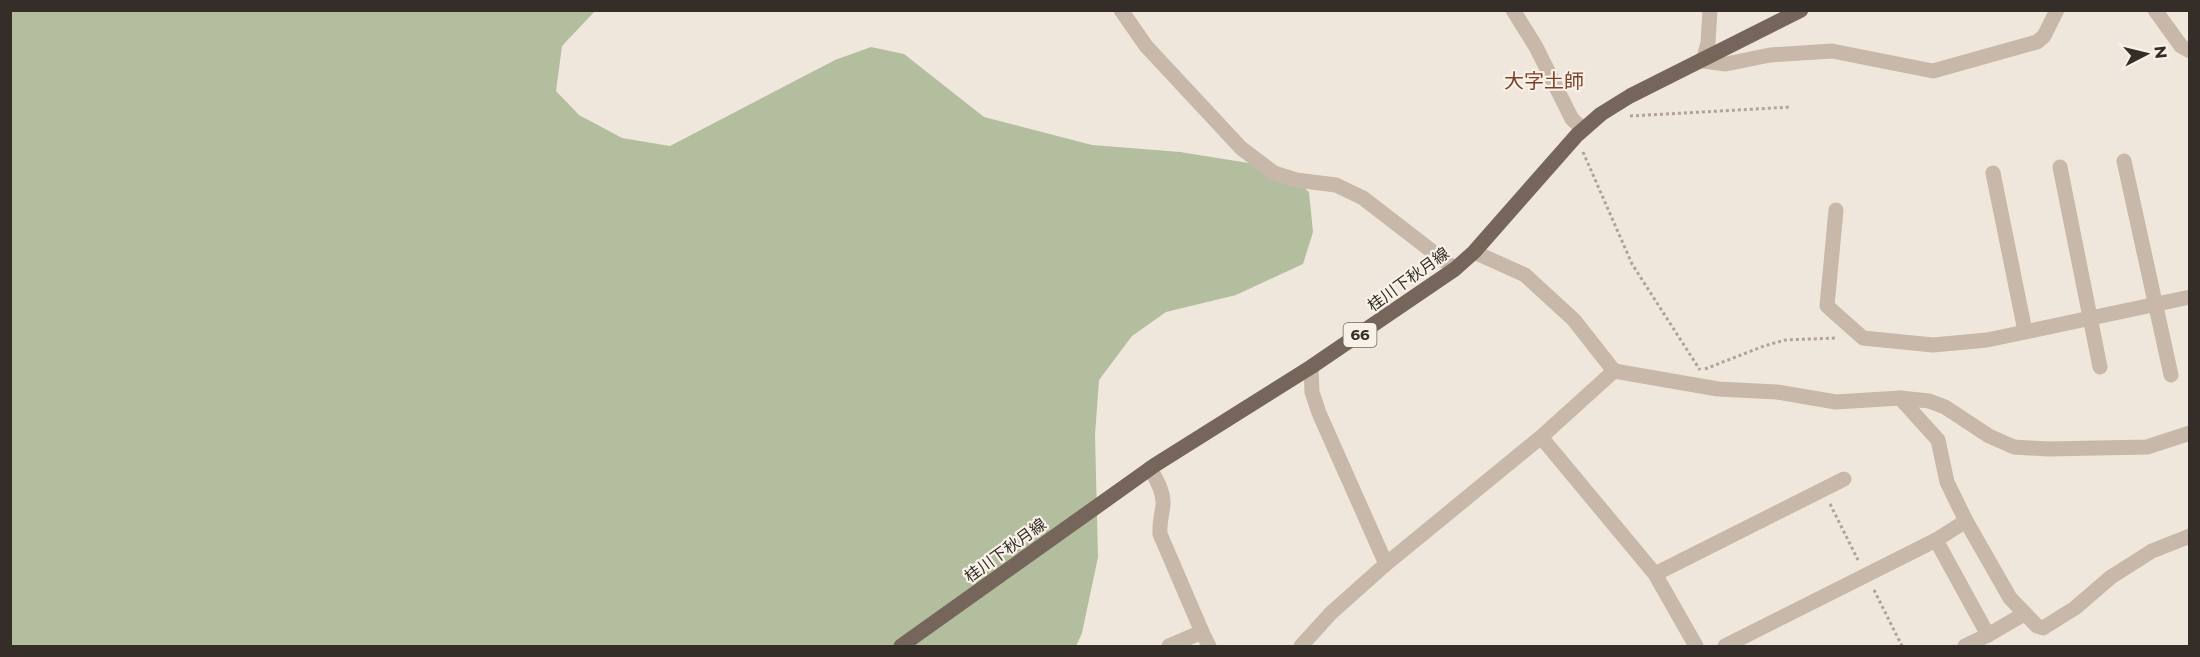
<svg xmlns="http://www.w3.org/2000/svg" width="2200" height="657" font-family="Montserrat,'Noto Sans JP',sans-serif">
  <rect width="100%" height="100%" fill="#f0e7dc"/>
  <path fill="#b2be9d" d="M10,11h585l-33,35 -6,45 23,24 43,23 48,8 165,-86 36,-13 33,7 80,63 108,28 88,7 100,16 29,24 4,40 -10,32 -67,31 -70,17 -34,24 -33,44 -4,55 3,122 -16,76 -6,13h-1065z"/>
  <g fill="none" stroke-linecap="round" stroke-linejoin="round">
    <g stroke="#b3a293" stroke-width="3" stroke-dasharray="3 3" stroke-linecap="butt">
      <path d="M1630,116l161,-9"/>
      <path d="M1583,152l49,112 68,106"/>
      <path d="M1705,369l59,-23 21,-6 52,-2"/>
      <path d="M1830,504l28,56"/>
      <path d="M1874,590l28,56"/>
    </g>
    <g stroke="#c7b8a9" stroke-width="15">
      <path d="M1121,10l25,36 95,102 33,25 22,7 40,5 27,13 92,71"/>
      <path d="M1513,10l23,37 36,72 11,10"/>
      <path d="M1710,10l-2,33 -5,18 23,3 44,-9 62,-4 101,20 104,-29 7,-6 13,-26"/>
      <path d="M2155,10l26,36 9,5"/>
      <path d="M2124,161l47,214"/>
      <path d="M2060,167l40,200"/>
      <path d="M1993,173l32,158"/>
      <path d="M1836,210l-9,96 36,32 70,7 54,-5 203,-43"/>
      <path d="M1474,252l51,23 49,45 40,51 104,18 59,3 59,10 64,-4 29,3 16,6 44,29 25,11 34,2 99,-2 43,-14"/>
      <path d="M1311,367l1,25 7,21 67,151"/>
      <path d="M1900,398l38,42 9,42 19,39 44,77 27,28 6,2 32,-20 36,-31 41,-26 38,-15"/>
      <path d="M1541,437l114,137 41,72"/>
      <path d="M1150,468c6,11 14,24 13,37 -1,10 -4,18 -3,29l42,98"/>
      <path d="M1936,540l30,-19"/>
      <path d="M1655,574l189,-95"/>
      <path d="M1988,635l36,-21"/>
      <path d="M1169,646l33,-14 7,14"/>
      <path d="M1301,646l30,-33 55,-49 155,-127 73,-66"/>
      <path d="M1725,646l211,-106 52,95 -23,11"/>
    </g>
    <path stroke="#75655b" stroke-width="15" d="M901,646l254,-181 156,-98 144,-98 19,-17 103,-117 24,-21 29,-18 171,-86"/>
  </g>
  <g text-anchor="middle" stroke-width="4.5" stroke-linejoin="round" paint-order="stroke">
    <rect fill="#f8f1e8" stroke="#706862" stroke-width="1.5" x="1343.5" y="323" width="33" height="24" rx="4.5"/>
    <g font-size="15" font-weight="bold" fill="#352d28">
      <text x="1360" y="340">66</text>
    </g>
    <g font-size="16" fill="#352d28" stroke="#f8f1e8">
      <text transform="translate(1408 279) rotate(-36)" y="6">桂川下秋月線</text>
      <text transform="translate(1005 550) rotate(-36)" y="6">桂川下秋月線</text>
    </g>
    <g font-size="20" fill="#7d3f28" stroke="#f8f1e8">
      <text x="1544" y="88">大字土師</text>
    </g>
  </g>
  <rect width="2200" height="657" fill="none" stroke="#352d28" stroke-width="24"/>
  <g transform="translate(2146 54) rotate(83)" stroke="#f8f1e8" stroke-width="4.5" paint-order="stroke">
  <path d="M0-4.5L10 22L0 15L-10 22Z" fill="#352d28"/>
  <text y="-9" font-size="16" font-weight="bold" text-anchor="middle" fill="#352d28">N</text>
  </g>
</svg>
